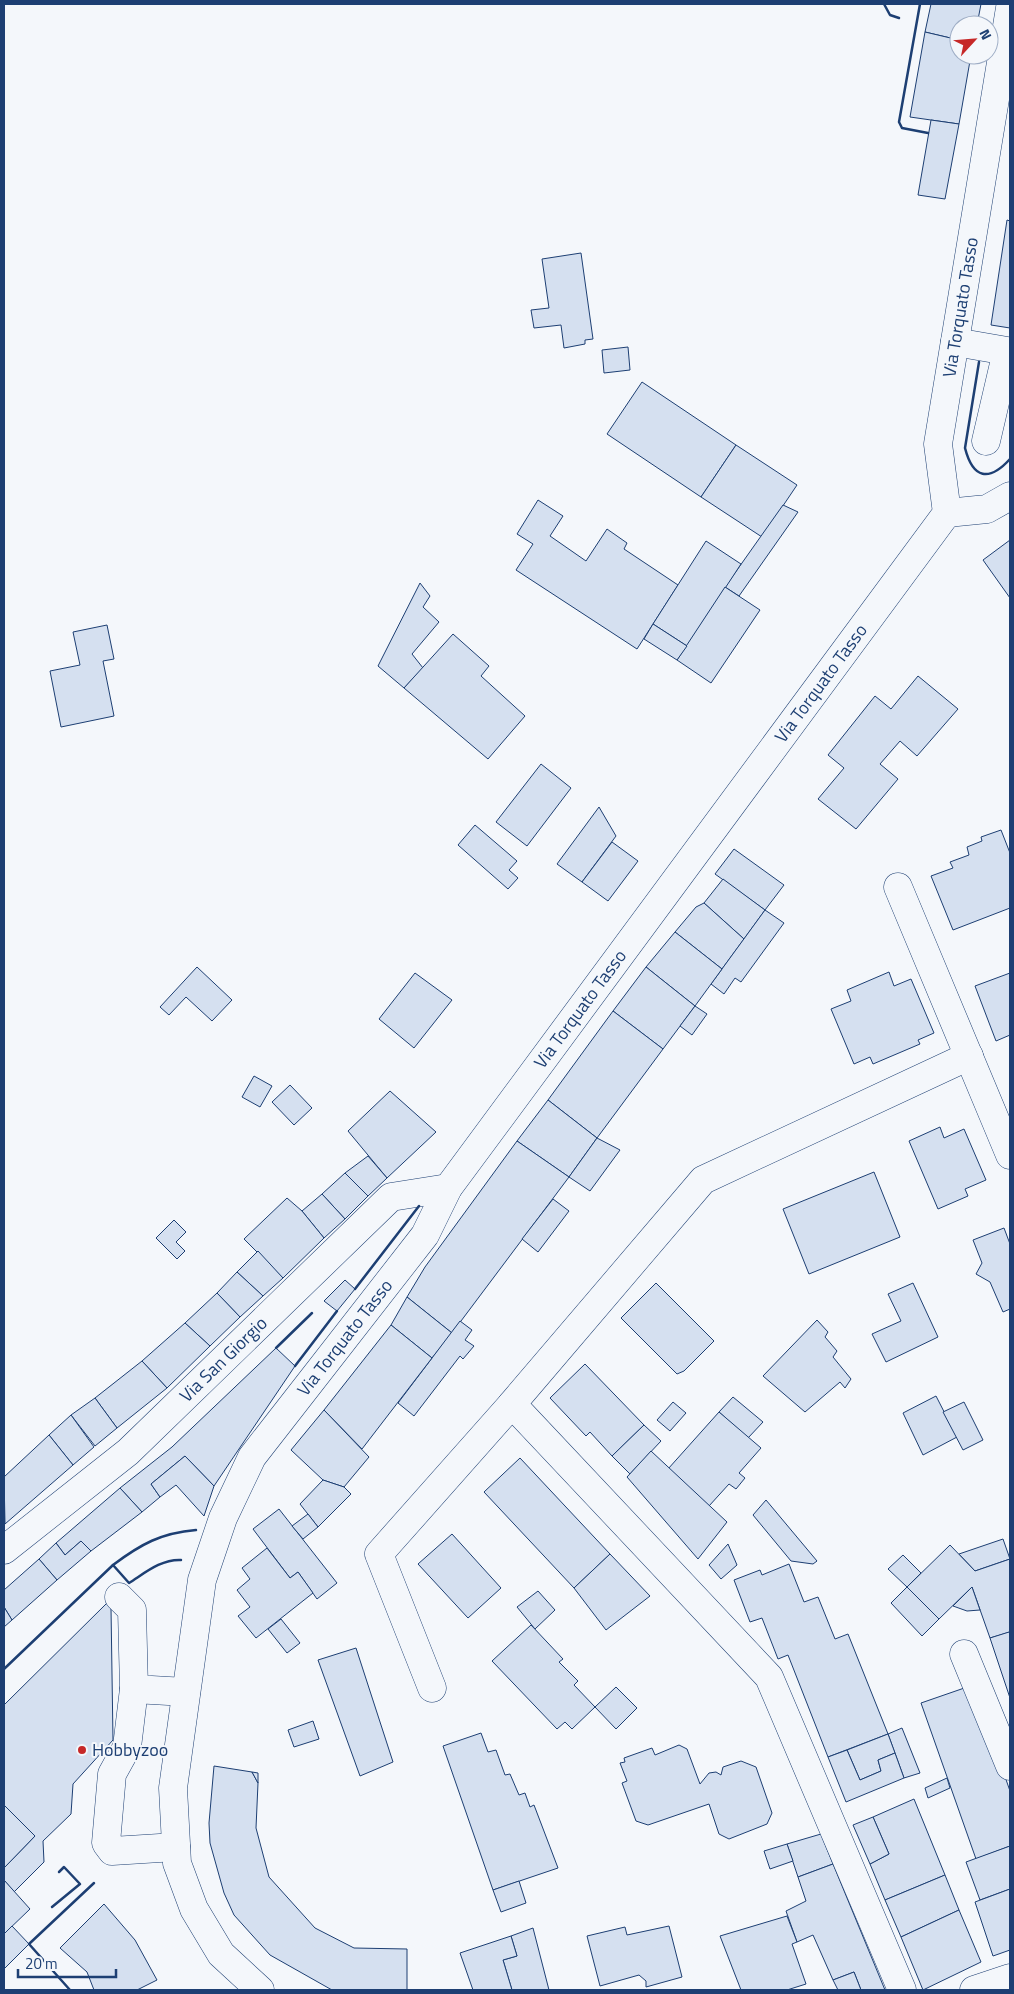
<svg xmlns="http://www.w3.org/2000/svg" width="1014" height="1994" font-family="'Titillium Web',sans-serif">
  <rect width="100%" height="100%" fill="#f4f7fb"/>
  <g fill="#d5e0f0" stroke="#1d3f73">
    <path d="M931,4h50l-4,21h-18v15l-34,-8z"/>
    <path d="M925,32l34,8v15h12l-12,69 -49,-7z"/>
    <path d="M931,120l28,4 -14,75 -27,-4z"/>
    <path d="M1007,220l3,1v107l-19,-3z"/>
    <path d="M581,253l12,86 -8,1v4l-21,4 -3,-23 -27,3 -3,-18 18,-2 -7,-49z"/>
    <path d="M628,347l2,23 -26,3 -2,-23z"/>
    <path d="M642,382l94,63 -35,52 -94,-63z"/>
    <path d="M736,445l61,40 -35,52 -61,-40z"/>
    <path d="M538,500l25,16 -13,20 36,25 21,-32 20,14 -3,6 54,36 -41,64 -121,-79 17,-26 -16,-10z"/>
    <path d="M783,505l15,7 -59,84 -14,-9z"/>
    <path d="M1010,540v58l-27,-38z"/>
    <path d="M706,541l35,23 -54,82 -34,-22z"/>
    <path d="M420,583l10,13 -7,11 16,15 -27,32 11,14 -19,20 -26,-22z"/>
    <path d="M725,587l35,23 -49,73 -34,-23z"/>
    <path d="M653,624l34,22 -10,14 -33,-21z"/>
    <path d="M107,625l7,34 -11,2 11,55 -53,11 -11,-56 30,-6 -7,-33z"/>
    <path d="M453,634l36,32 -8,10 44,40 -37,43 -84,-71z"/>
    <path d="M918,676l40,33 -41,47 -17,-15 -20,23 18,15 -42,50 -38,-30 26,-31 -16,-13 47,-59 16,13z"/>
    <path d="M541,764l30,24 -44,58 -31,-24z"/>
    <path d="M599,807l17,29 -34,46 -25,-18z"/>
    <path d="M475,825l42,36 -8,9 9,8 -10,11 -50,-44z"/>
    <path d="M1001,830l9,23v55l-57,22 -22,-54 22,-8 -3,-6 19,-7 -2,-8 15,-6 -1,-4z"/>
    <path d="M612,842l26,19 -30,40 -26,-19z"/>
    <path d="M734,849l50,36 -19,25 -50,-36z"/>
    <path d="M723,879l42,31 -21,29 -40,-36z"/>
    <path d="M704,903l40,36 -22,30 -47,-37 21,-25z"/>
    <path d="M765,910l19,13 -43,59 -6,-4 -11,16 -13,-10z"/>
    <path d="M675,932l47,37 -27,37 -49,-39z"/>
    <path d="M197,967l35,33 -20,21 -26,-24 -17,18 -9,-8z"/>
    <path d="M646,967l49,39 -32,43 -50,-38z"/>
    <path d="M889,972l5,14 17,-7 23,54 -16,7 2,4 -47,20 -3,-7 -16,7 -23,-55 20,-8 -4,-11z"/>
    <path d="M415,973l37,27 -38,48 -35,-29z"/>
    <path d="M1010,973v62l-14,6 -21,-55z"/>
    <path d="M695,1006l12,8 -15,21 -12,-9z"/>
    <path d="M613,1011l50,38 -66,89 -49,-38z"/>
    <path d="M254,1076l18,10 -12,21 -18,-10z"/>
    <path d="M290,1085l22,23 -18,17 -22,-23z"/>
    <path d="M390,1091l46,41 -49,46 -39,-47z"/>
    <path d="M548,1100l49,38 -28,39 -52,-36z"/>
    <path d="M940,1127l4,11 20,-9 22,51 -21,9 3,7 -30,13 -29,-68z"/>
    <path d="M597,1138l23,12 -30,41 -21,-14z"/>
    <path d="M517,1141l52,36 -117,156 -45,-36 18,-30z"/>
    <path d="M368,1156l19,22 -19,18 -23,-23z"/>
    <path d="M874,1172l26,65 -91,37 -26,-65z"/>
    <path d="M345,1173l23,23 -23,23 -23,-25z"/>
    <path d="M322,1194l23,25 -21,19 -22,-27z"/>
    <path d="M287,1198l15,13 22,27 -41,40 -39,-39z"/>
    <path d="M553,1199l16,12 -31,41 -16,-13z"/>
    <path d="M174,1220l12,12 -10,10 9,9 -8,8 -21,-21z"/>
    <path d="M1004,1228l6,16v65l-7,3 -13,-30 -14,-8 6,-11 -9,-23z"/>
    <path d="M258,1251l25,27 -20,18 -26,-24z"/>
    <path d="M237,1272l26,24 -23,21 -23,-24z"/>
    <path d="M345,1280l10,9 -18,22 -13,-10z"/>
    <path d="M656,1283l58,58 -30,30 -7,3 -56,-56z"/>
    <path d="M913,1283l25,54 -52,25 -14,-28 29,-13 -13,-27z"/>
    <path d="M217,1293l23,24 -30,29 -25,-23z"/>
    <path d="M407,1297l45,36 -20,25 -41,-33z"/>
    <path d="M817,1320l11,12 -3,5 12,14 -4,6 18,22 -6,9 -5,-6 -35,30 -42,-36z"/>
    <path d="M460,1321l12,9 -7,10 9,6 -11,13 -3,-3 -46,60 -16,-13z"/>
    <path d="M185,1323l25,23 -43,42 -25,-27z"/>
    <path d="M391,1325l41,33 -70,91 -38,-39z"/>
    <path d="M276,1348l19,18 -81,120 -29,-30 -34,28 9,13 -18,15 -22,-24 52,-41z"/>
    <path d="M142,1361l25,27 -50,40 -22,-30z"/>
    <path d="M585,1364l59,61 -32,31 -22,-24 -4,4 -36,-38z"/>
    <path d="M936,1396l21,41 -34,18 -20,-42z"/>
    <path d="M733,1397l30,25 -15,16 -29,-26z"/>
    <path d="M95,1398l22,30 -22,18 -24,-31z"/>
    <path d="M673,1402l13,11 -16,18 -13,-11z"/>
    <path d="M964,1402l19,38 -20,10 -20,-38z"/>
    <path d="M324,1410l45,47 -25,30 -21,-7 -32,-30z"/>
    <path d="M719,1412l42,36 -22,25 6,5 -9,11 -7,-5 -20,22 -41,-37z"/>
    <path d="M71,1415l23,32 -21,18 -24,-30z"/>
    <path d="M644,1425l17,16 -31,33 -18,-18z"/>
    <path d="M49,1435l24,30 -68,59 -1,-47z"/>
    <path d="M651,1451l76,71 -29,37 -71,-82z"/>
    <path d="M185,1456l29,30 -10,30 -28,-31 -16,12 -9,-13z"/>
    <path d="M520,1458l90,96 -36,34 -90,-96z"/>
    <path d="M323,1480l21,7 7,7 -33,33 -18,-23z"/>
    <path d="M120,1488l22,24 -51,39 -10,-10 -16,14 -9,-12z"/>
    <path d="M766,1500l51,61 -4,3 -22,-3 -38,-46z"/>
    <path d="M279,1509l58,74 -20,16 -19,-27 -8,6 -37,-49z"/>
    <path d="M308,1514l10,13 -15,12 -11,-13z"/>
    <path d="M452,1534l49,54 -33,30 -50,-54z"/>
    <path d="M1003,1539l7,20 -35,12 -16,-17z"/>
    <path d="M81,1541l10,10 -34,29 -18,-21 17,-16 9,12z"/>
    <path d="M728,1544l9,21 -16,14 -12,-14z"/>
    <path d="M950,1545l25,26 35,-12v73l-20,6 -18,-51 -33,32 -32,-32z"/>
    <path d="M267,1548l23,30 8,-6 15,21 -57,45 -18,-22 12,-9 -13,-17 13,-11 -8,-11z"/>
    <path d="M610,1554l40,42 -44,34 -32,-42z"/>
    <path d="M903,1555l18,18 -14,14 -19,-18z"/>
    <path d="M39,1559l18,21 -45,40 -8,-13v-17z"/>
    <path d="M789,1564l15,38 14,-5 17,42 13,-5 40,100 -60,23 -40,-102 -10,4 -16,-41 -12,4 -16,-42 26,-10 2,5z"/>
    <path d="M907,1587l32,32 -17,17 -31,-33z"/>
    <path d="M972,1587l8,23 -13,1 -14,-5z"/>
    <path d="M538,1591l17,19 -20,19 -18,-22z"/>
    <path d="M107,1603l4,5 2,132 -40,44 -2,30 -28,27 1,21 -30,30 -10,-12v-12l31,-32 -31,-31v-100z"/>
    <path d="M4,1607l8,13 -8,7z"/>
    <path d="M281,1619l19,24 -13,10 -19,-24z"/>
    <path d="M531,1625l32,34 -4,3 19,19 -4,4 21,22 -23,22 -7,-7 -8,7 -65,-68z"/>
    <path d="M1009,1632l1,2v64l-20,-60z"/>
    <path d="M356,1648l37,114 -33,14 -42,-116z"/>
    <path d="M973,1685l37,106v55l-34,13 -55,-156z"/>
    <path d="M616,1687l21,21 -21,21 -21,-22z"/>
    <path d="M313,1721l6,18 -25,8 -6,-17z"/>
    <path d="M902,1728l18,45 -16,5 -16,-44z"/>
    <path d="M481,1733l7,19 8,-2 9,25 5,-1 9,21 6,-2 5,14 4,-2 24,63 -65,22 -50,-144z"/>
    <path d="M888,1734l7,19 -17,7 3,11 -21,9 -13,-30z"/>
    <path d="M679,1745l8,4 13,35 9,-11 7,-1 5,3 2,-8 18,-6 15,6 16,46 -5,11 -38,15 -10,-5 -10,-30 -61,21 -12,-4 -14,-38 5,-2 -7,-18 5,-1 -1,-4 28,-10 3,7z"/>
    <path d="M847,1750l13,30 21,-9 -3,-11 17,-7 9,25 -58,24 -18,-45z"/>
    <path d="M214,1766l38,6 6,11 -2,45 13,49 46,51 39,20 53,1v41h-75l-62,-35 -36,-40 -10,-22 -14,-50 -1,-20z"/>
    <path d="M252,1772l6,1v10z"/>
    <path d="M947,1778l3,10 -22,10 -3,-10z"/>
    <path d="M914,1799l31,76 -60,25 -15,-36 19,-10 -16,-37z"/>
    <path d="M4,1805l31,31 -31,32z"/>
    <path d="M873,1817l16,37 -19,10 -17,-39z"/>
    <path d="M821,1834l12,30 -35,13 -11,-33z"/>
    <path d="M787,1844l6,17 -23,8 -6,-18z"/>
    <path d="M1010,1846v43l-30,11 -14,-38z"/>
    <path d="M833,1864l52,126h-24l-7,-18 -21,8 -20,-45 -16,7 -11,-31 20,-10 -8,-24z"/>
    <path d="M945,1875l14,35 -58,27 -16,-37z"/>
    <path d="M4,1880l26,29 -26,25z"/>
    <path d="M519,1881l7,22 -25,9 -8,-22z"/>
    <path d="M1010,1889v61l-17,6 -18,-54z"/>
    <path d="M104,1904l31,36 22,40 -20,10h-43l-7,-18 -27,-24z"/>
    <path d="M959,1910l22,52 -58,28 -22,-53z"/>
    <path d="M787,1916l10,26 -5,2 14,40 -19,6h-46l-21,-54z"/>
    <path d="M12,1926l17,18 -25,25v-35z"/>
    <path d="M669,1926l13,51 -36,10v-6l-7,-6 -39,11 -13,-50 38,-9 2,8z"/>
    <path d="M533,1928l16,62h-37l-9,-30 14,-4 -6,-20z"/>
    <path d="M511,1936l6,20 -14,4 9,30h-39l-13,-37z"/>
    <path d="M854,1972l7,18h-23l-5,-10z"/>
  </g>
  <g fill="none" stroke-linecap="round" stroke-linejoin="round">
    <g stroke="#1d3f73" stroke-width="29">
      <g id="minor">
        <path d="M955,342l52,9 -21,90"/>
        <path d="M947,513l40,-4 23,-13"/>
        <path d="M898,887l112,268"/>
        <path id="s1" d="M4,1550l124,-98 263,-255 57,-9"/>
        <path d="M119,1597l13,13 2,79 52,3"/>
        <path d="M964,1654l46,112"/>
        <path d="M432,1688l-53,-134 133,-150"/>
        <path d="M134,1689l-7,58 -15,27 -6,69 6,8 64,-4"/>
        <path id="s2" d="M260,1990l-39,-36 -27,-45 -17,-46 -4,-75 29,-208 21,-62 29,-61 173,-222 23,-47 499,-675 -9,-69 72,-436"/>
        <path d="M902,1990l-133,-313 -257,-273 191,-224 266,-124"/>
        <path d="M974,1990l36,-12"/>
      </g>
    </g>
    <use href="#minor" stroke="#f4f7fb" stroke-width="28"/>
    <g stroke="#1d3f73" stroke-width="2.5">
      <path d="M884,4l6,11 9,3"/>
      <path d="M920,4l-21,118 3,6 26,5"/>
      <path d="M979,362l-14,86c8,31 24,34 45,11"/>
      <path d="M355,1289l64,-83"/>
      <path d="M276,1348l36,-35"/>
      <path d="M295,1366l42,-55"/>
      <path d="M113,1565c28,-21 48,-32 83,-35"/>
      <path d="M4,1669l109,-104 16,18c16,-10 32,-24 52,-23"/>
      <path d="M52,1907l28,-23 -16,-17 -5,5"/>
      <path d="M70,1990l-41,-46 65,-61"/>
    </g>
  </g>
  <circle fill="#c62828" stroke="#f4f7fb" stroke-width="2" cx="82" cy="1750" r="5"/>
  <g text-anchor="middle" stroke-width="4" stroke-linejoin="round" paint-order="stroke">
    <g font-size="18" fill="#1d3f73" stroke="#f4f7fb">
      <text dy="6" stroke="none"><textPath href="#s2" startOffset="1954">Via Torquato Tasso</textPath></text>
      <text dy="6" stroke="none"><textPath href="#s2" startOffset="1534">Via Torquato Tasso</textPath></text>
      <text dy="6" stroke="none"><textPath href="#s2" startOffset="1129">Via Torquato Tasso</textPath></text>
      <text dy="6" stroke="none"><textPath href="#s2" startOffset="724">Via Torquato Tasso</textPath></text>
      <text dy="6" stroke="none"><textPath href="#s1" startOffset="291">Via San Giorgio</textPath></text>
    </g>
    <g font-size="18" fill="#1d3f73" stroke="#f4f7fb" text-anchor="start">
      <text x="92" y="1756">Hobbyzoo</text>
    </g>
  </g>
  <rect width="1014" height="1994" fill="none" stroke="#1d3f73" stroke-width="10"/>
  <g transform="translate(974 40) rotate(64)"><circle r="24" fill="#f4f7fb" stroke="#9eadc5"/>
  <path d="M0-4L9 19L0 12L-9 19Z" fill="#c62828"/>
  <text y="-8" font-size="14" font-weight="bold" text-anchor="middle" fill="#1d3f73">N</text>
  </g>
  <path d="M18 1969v8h98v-8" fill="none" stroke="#1d3f73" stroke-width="2.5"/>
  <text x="25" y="1969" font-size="15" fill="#1d3f73" stroke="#f4f7fb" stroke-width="4" paint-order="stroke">20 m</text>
</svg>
